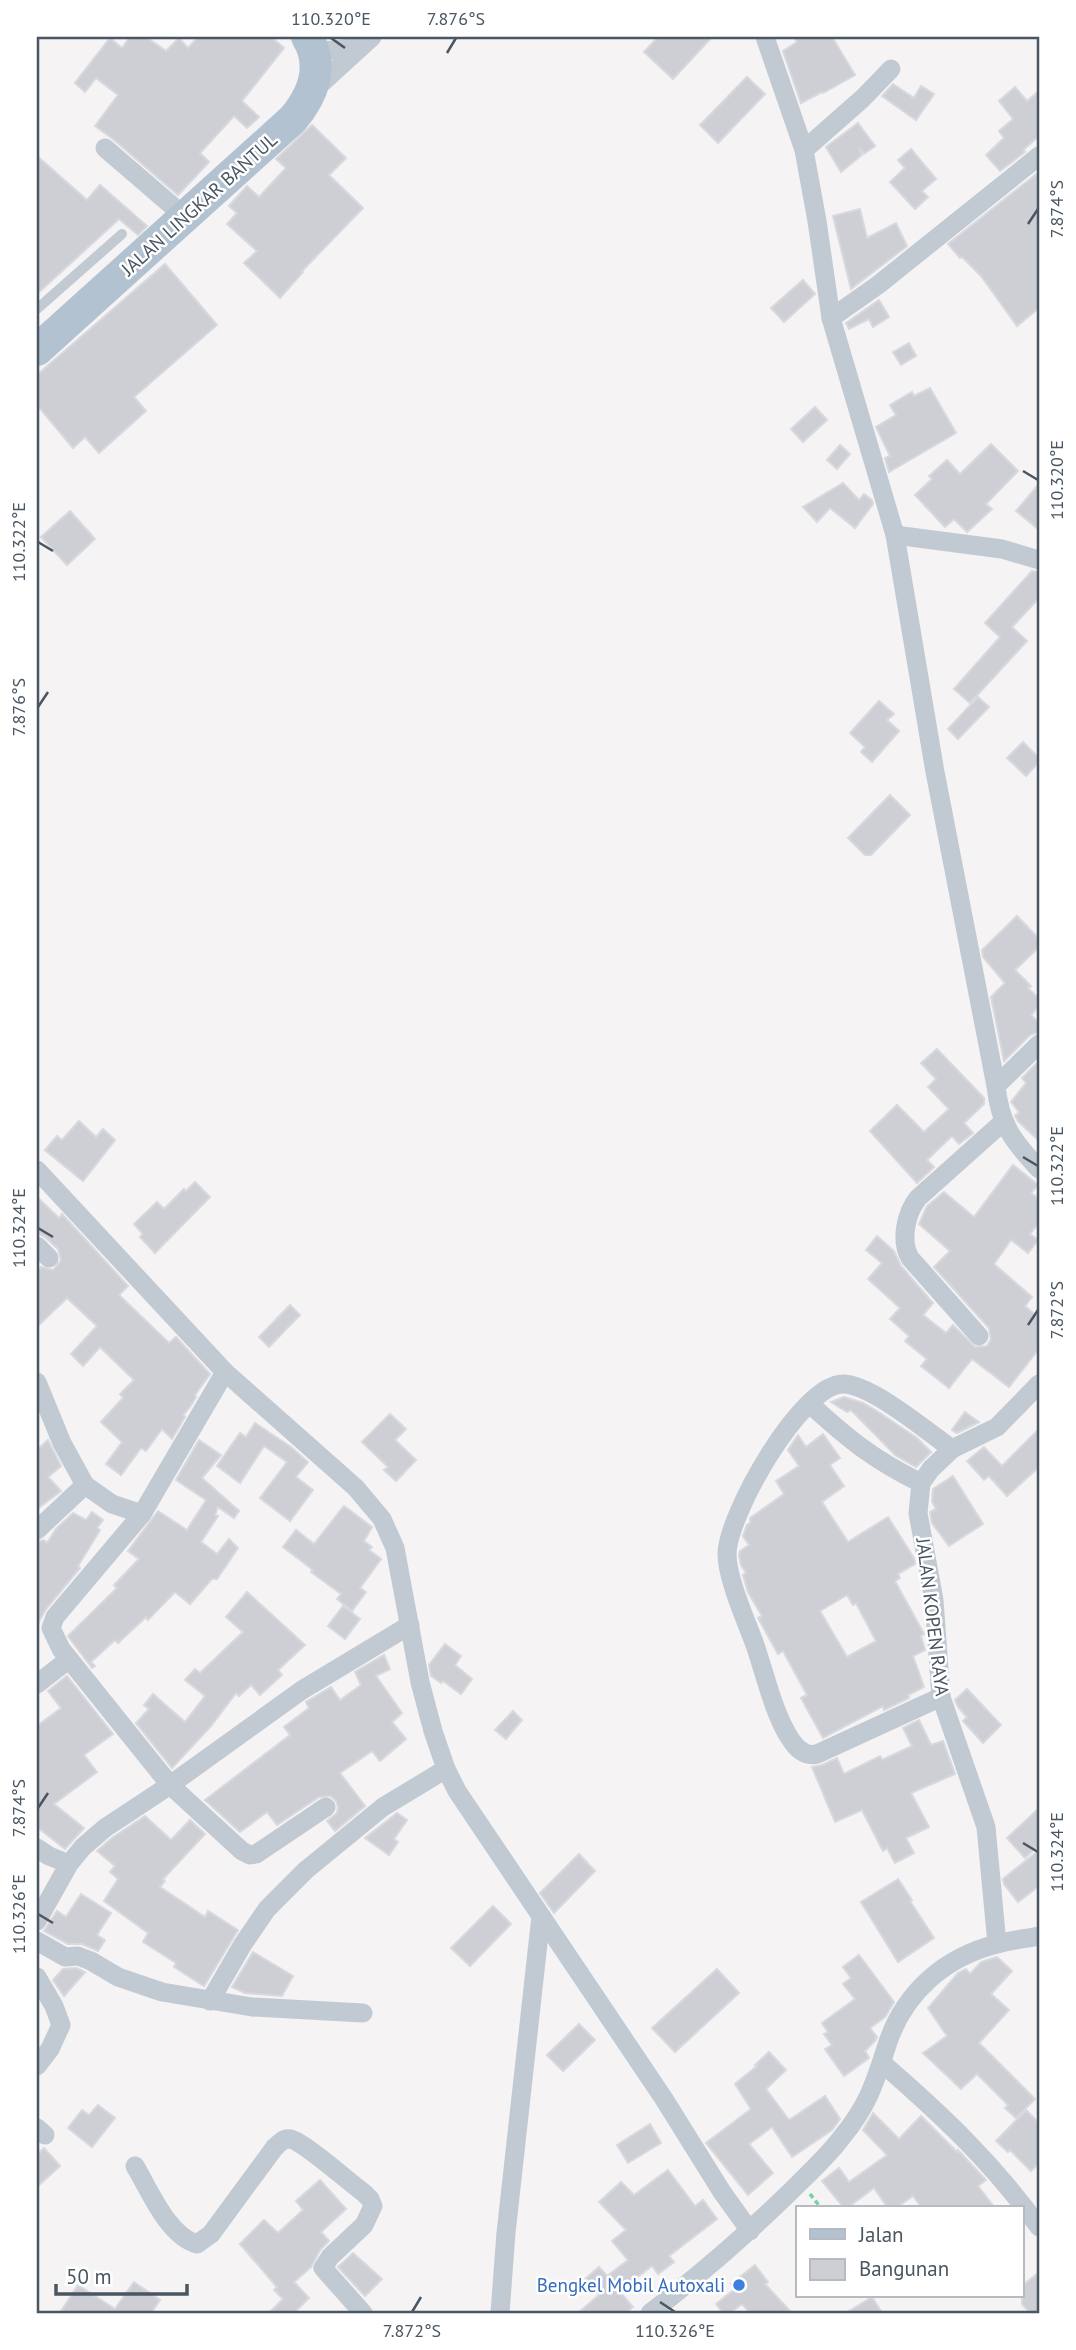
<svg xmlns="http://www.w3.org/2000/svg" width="1076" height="2350" font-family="'PT Sans',sans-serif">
  <rect width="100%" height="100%" fill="#f5f3f3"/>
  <g fill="#cdcfd5" stroke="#d7d9de" stroke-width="2" fill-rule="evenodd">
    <path d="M130,37h16l20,14 13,-13 9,10 10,-11h73l13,11 -42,53 17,16 -12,11 -13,-12 -34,37 9,9 -31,33 -65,-56 -18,-13 23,-31 -22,-17 -11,14 -10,-9 35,-45 12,10z"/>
    <path d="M658,37h54l-39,42 -29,-27z"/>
    <path d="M794,37h38l23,38 -32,18 -1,-1 -21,11 -18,-52 14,-9z"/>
    <path d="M747,77l18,17 -47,49 -18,-18z"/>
    <path d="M893,84l21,14 7,-12 13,8 -18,26 -34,-24z"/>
    <path d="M1015,87l12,14 12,-10v45l-16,14 2,2 -25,19 -14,-16 18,-17 -5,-7 14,-12 -14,-18z"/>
    <path d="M858,123l17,23 -11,8 -5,-6 3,7 -21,17 -15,-25z"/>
    <path d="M312,125l34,33 -17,17 34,33 -61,63 1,1 -23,26 -36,-35 13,-12 -30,-27 10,-11 -8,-7 18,-20 12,11 27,-29 -10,-9z"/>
    <path d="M911,149l25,30 -14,12 6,6 -13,12 -25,-27 15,-14 -7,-8z"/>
    <path d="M37,156l50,44 13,-15 47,41 -9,9 -19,-16 -82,75z"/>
    <path d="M1039,172v136l-22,18 -36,-50 -19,-19 -2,1 -12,-14z"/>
    <path d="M860,209l7,29 29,-15 11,23 -56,43 -18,-73z"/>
    <path d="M165,264l52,61 -83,72 12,14 -47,42 -14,-16 -12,11 -36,-43v-30z"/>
    <path d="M803,280l12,14 -31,28 -13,-14z"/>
    <path d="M879,300l10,17 -16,10 -4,-8 -20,10 -3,-6z"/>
    <path d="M909,343l7,13 -15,9 -8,-13z"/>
    <path d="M930,388l26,45 -67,39 -4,-14 5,-2 -14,-29 20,-12 -6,-10 22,-13 2,4z"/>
    <path d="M815,407l12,13 -24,22 -12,-13z"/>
    <path d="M991,444l27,27 -32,33 6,5 -25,23 -13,-13 -9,8 -30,-32 17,-16 -3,-3 18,-16 13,14z"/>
    <path d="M840,445l10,9 -13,15 -10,-9z"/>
    <path d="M843,483l16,17 5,-6 8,6 1,4 -18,24 -25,-20 -13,14 -14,-15z"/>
    <path d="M1039,484v46l-23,-19z"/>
    <path d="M70,511l25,28 -28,26 -26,-28z"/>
    <path d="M1032,571l7,1v26l-27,29 15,14 -57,62 -16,-14 46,-52 -15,-14z"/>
    <path d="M978,697l11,10 -31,32 -10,-10z"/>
    <path d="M879,701l15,13 -7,6 12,11 -27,31 -11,-10 4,-5 -15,-14z"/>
    <path d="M1023,742l16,16v4l-13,14 -19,-18z"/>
    <path d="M890,795l20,20 -39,40h-6l-17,-17z"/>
    <path d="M1017,916l22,23v8l-24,23 16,16 -3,2 11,11v7l-8,9 8,8v9l-9,3 -26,26 -13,-64 14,-14 -22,-26 -1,-7z"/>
    <path d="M937,1049l47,49v6l-20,19 9,10 -14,11 -7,-8 -25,24 7,7 -17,16 -47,-52 27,-26 27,27 25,-23 -21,-22 8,-8 -15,-16z"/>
    <path d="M1039,1061v80l-21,-20 -3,-5 4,-4 -8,-10 15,-19 -4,-5z"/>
    <path d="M79,1121l17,16 7,-8 12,11 -32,41 -38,-31 12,-14 5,4z"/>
    <path d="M1013,1165l25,20 -7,8 8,6v24l-9,11 8,6 -10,13 -17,-13 -17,24 38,33 -7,9 14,12v31l-30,38 -37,-28 -23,29 -28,-22 6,-7 -22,-18 4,-5 -19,-17 10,-11 -32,-29 14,-16 -16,-13 11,-14 17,15 7,15 32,37 -10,12 23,18 7,-8 22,22 12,-1 4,-7 -2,-11 -55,-61 16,-16 -31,-27 8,-18 17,-14 30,25z"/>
    <path d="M195,1182l15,15 -55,56 -15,-16 3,-3 -9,-10 23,-22 7,7 20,-20 2,2z"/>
    <path d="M37,1197l22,21 3,-4 66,72 -9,9 50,48 7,-6 34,37 -15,21 1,2 -6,10 -7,8 2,2 -13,22 -10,-10 -16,22 -5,-3 -20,27 -15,-11 16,-22 -21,-20 22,-24 -3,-4 14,-14 -34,-33 -17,19 -12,-12 26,-28 -30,-28 -30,29v-55l4,-5 12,3 8,-10 -3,-11 -13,-12 -8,-4z"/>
    <path d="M290,1305l10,10 -31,32 -10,-10z"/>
    <path d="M844,1397l19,6 14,8 40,27 14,14 -15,15 -21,-12 -44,-45 -4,2 -16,-10z"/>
    <path d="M965,1412l14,10 -22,11 -5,-3z"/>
    <path d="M390,1414l16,15 -11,11 21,20 -20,21 -12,-11 4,-3 -26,-25z"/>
    <path d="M255,1423l36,24 17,15 -12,15 17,13 -23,31 -30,-23 27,-36 -23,-16 -24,37 -23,-17 23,-33 6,4z"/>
    <path d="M1039,1429v38l-32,29 -18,-20 -5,4 -17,-19 17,-14 18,19z"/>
    <path d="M823,1434l17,24 -10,7 14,21 -22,16 26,40 40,-25 26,41 1,6 -17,10 2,4 -5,3 29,53 -3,2 4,14 -12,6 11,31 -16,8 1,3 -25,12 -1,-4 -60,32 -22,-40 6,-3 -24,-44 -5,3 -20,-36 4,-2 -14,-24 -5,-17 3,-2 -5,-8 -2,-10 1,-4 9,-6 -6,-9 4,-11 3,-2v-5l34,-24 -8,-13 23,-15 -11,-16 10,-15 8,12zM847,1595l6,10 3,-2 20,38 -29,16 -27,-46z"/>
    <path d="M48,1440l13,26 -13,11 13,14 -24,18v-59z"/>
    <path d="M199,1440l22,15 -19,23 37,33 -5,7 -16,-11 -3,8 3,1 -17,26 16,12 12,-15 9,9 -21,31h-5l-22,25 -15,-12 -27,28 -2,-3 -28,26 -3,-3 -24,22 4,4 -3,2 -24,-32 49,-48 -3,-3 25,-26 -11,-8 30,-40 29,19 19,-30 -30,-20z"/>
    <path d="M953,1476l30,48 -34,22 -17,-23 -2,-11 6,-3 -4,-8 1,-12z"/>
    <path d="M344,1506l28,21 -8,14 8,6 -3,3 12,9 -21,29 6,4 -14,19 -15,-12 4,-5 -30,-22 2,-2 -30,-23 13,-17 18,14z"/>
    <path d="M92,1512l11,8 -6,8 3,2 -22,36 2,2 -34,41 -9,16v-83l7,-2 3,3 9,-14 17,-16 13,7z"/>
    <path d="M247,1592l58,53 -27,25 4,5 -22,20 -9,-10 -12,11 -3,-3 -25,33 -39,42 -36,-45 13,-14 -5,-4 9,-11 32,28 20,-26 -20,-16 10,-11 5,4 43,-41 -17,-15z"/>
    <path d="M343,1606l17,13 -15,20 -17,-13z"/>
    <path d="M445,1644l16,12 -6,9 17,14 -11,15 -18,-13 -2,2 -10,-7 -2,-11z"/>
    <path d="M384,1655l6,14 -14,7 26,37 -10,9 14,17 -26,22 -8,-10 -32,22 25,33 -30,25 -8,-10 10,-8 1,-6 -2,-6 -5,-5 -12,1 -42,28 -10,-13 -27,20 -35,-32 85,-65 -6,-8 25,-19 -3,-6 25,-15 9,13 21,-15 -6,-13z"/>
    <path d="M67,1676l46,58 -29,21 13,17 -43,32 30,24 -19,21 -28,-22v-101l24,-18 -13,-17z"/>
    <path d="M967,1689l34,36 -18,18 -20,-22 4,-4 -9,-10 -3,-7z"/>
    <path d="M513,1711l9,9 -16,19 -11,-9z"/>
    <path d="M919,1720l12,25 12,-4 12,33 -44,19 18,34 -23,11 8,15 -19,10 -8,-15 -4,3 -21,-41 -27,12 -23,-55 10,-2 15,-7 7,16 36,-18 2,4 30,-14 -9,-18z"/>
    <path d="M1039,1808v37l-14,13 -18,-20z"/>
    <path d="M397,1813l10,7 -13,19 4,3 -9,13 -24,-17z"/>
    <path d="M145,1816l26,24 19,-20 15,14 -42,45 2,2 -5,6 45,30 3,-6 30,19 -34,56 -30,-19 2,-4 -33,-21 5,-9 -44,-32 14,-22 -8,-7 5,-6 -18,-15 15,-13z"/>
    <path d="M1039,1850v36l-21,16 -14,-18 -1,-5z"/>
    <path d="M579,1854l16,17 -41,42 -14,-20z"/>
    <path d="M898,1879l14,21 -2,1 24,37 -36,24 -37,-60z"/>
    <path d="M81,1894l30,19 -14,22 8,5 -7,11 -16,-7h-14l-24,-13 13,-20 9,6z"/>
    <path d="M493,1906l18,18 -41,42 -19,-18z"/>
    <path d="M253,1952l40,24 -11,20 -37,-3 -13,-6z"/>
    <path d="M859,1955l35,47 -9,15 -15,11 7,9 -2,4 -10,10 4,7 -25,18 -19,-27 7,-4 -8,-11 4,-2 -6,-9 33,-24 -12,-15 8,-6 -8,-11z"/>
    <path d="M997,1957l15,14 -21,23 18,16 -30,33 56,56 -19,19 -11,-10 3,-3 -31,-31 -16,15 -38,-36 24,-17 -19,-28 30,-35 8,-4 4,5 11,-12z"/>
    <path d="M76,1968l9,4 -21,24 -11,-16 10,-11z"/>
    <path d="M717,1969l22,24 -64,59 -23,-24z"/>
    <path d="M579,2024l16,16 -32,31 -16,-16z"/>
    <path d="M769,2052l17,18 -20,19 23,31 36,-24 15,23 -8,11 -40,27 -20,-30 -23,17 24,29 -25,22 -42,-52 45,-34 -16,-25 22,-18 -2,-1z"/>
    <path d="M98,2105l17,13 -23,29 -24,-19 14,-18 7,5z"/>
    <path d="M1026,2110l13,13v40l-8,8 -21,-21 -2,2 -12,-11z"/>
    <path d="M873,2113l26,26 22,-23 36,36 1,-2 28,30 -8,6 17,22h-73l-9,-12 -17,12h-8l-14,-20 -27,20h-3l-22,-27 17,-13 10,14 38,-27 -24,-25z"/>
    <path d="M650,2124l11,19 -33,20 -11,-18z"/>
    <path d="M44,2148l16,18 -23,21v-32z"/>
    <path d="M668,2170l27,36 8,-6 14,19 -48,37 5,6 -16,12 -6,-8 -33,25 14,16 -7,6h-48l21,-18 -14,-16 14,-12 8,9 21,-16 -16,-19 14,-11 -27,-28 22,-20 13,13z"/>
    <path d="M320,2180l26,29 -25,23 8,9 -9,9 -9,17 -17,15 15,16 -15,15h-25l14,-14 -9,-9 3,-3 -37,-43 24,-24 14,13 25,-23 -7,-9z"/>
    <path d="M353,2253l29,26 -17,17 -27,-29z"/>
    <path d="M755,2265l13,17 -3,2 27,29h-42l-8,-9 -12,9h-7l-7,-9 19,-15 -4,-5z"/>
    <path d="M1039,2272v41h-9l-8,-9v-18z"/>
    <path d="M134,2282l26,18 -9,13h-91l18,-28 37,24z"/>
    <path d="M872,2297l10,16h-36z"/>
  </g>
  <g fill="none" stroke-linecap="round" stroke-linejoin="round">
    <path stroke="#7ad0a6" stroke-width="3.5" stroke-dasharray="5 3.5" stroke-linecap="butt" d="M810,2194l11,14"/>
    <path stroke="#c1cad2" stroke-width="10" d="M37,309l85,-75"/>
    <g stroke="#c1cad2" stroke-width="19">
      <path d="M765,37l39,113 13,71 14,97 64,217 40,237 61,314c4,39 17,55 43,83"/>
      <path d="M314,52l47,-5"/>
      <path d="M313,91l59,-54"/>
      <path d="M105,148l79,68"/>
      <path d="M804,150l59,-52 28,-29"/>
      <path d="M831,318l47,-33 161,-129"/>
      <path d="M895,535l107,14 37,11"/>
      <path d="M996,1086l43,-42"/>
      <path d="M37,1170l188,202 131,116 26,31 13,29 25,134 13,49 13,38 11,22 207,308 58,93 28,39"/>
      <path d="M37,1246l12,12"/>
      <path d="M979,1336l-69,-78c-10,-18 -4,-45 8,-60l85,-76"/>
      <path d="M37,1382l25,61 23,42 27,19 30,10 83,-142"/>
      <path d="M810,1404c38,35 64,56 111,79"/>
      <path d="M142,1514l-87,103 -4,11 10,21 109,136 72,66 8,4 6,-1 70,-47"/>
      <path d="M37,1530l48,-45"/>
      <path d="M37,1684l31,-24"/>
      <path d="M941,1697l-124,57c-12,3 -20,-5 -26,-14 -17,-25 -26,-66 -36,-95 -9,-25 -28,-66 -28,-91 0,-38 74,-170 116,-170 28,0 85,48 109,65"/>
      <path d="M37,1848l12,8 20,8"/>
      <path d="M37,1921l32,-57 14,-17 22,-19 65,-43 132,-95 108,-65"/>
      <path d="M37,1941l28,16 13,-1 13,5 27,16 44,15 90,15 111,6"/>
      <path d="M997,1944l-11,-117 -45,-130 -7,-97 -16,-87 3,-30 10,-14 21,-20 45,-22 42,-43"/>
      <path d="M37,1977l17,29 7,19 -11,24 -13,17"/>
      <path d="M210,2001l33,-57 24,-35 39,-39 77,-63 63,-38"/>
      <path d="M882,2063c60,52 110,99 157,164"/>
      <path d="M37,2128l8,7"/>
      <path d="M135,2166c15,25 33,70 62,78l14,-10 64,-87c5,-4 8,-9 15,-8 13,2 60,44 74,54l6,6 3,7 -9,19 -34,32 -7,11 40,45"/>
      <path d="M500,2313l6,-80 35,-317"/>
      <path d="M650,2313c50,-38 96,-78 141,-122 17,-17 36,-34 51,-54 27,-33 33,-55 46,-95 17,-50 57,-85 109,-98 14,-4 28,-5 42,-8"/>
    </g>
    <path stroke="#b3c2d1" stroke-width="32" d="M37,350l256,-231c20,-24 32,-53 14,-82"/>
  </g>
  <path fill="none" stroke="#4a5661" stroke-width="2.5" d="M331,38l14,10M447,53l9,-15M1028,224l10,-15M1023,471l15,9M38,542l15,9M38,707l10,-15M1023,1157l15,9M38,1228l15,9M1028,1325l10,-15M38,1808l10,-15M1023,1843l15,9M38,1914l15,9M660,2302l15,10M412,2312l9,-15"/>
  <circle fill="#3f7fe0" stroke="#fff" stroke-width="2.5" cx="739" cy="2285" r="7"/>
  <g text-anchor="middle" stroke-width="5" stroke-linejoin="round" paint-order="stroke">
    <g font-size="19" fill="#4a5661" stroke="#fff">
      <text transform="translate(199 204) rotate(-42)" y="7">JALAN LINGKAR BANTUL</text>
      <text transform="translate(933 1617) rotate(83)" y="7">JALAN KOPEN RAYA</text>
    </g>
    <g font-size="19" fill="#366cbe" stroke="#fff" text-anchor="end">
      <text x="725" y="2292">Bengkel Mobil Autoxali</text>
    </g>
  </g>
  <rect width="1076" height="2350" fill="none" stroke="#ffffff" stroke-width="77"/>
  <rect x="796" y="2206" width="228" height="91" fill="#ffffff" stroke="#b7bbc0" stroke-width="2"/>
  <rect x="810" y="2229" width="35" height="10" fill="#b3c2d1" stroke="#b7bbc0" stroke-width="2"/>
  <text x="859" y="2242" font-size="21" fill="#4a5661">Jalan</text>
  <rect x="810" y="2259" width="35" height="21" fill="#cdcfd5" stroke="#b7bbc0" stroke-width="2"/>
  <text x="859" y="2276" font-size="21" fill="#4a5661">Bangunan</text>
  <path d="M56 2284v10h131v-10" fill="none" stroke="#4a5661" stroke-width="3.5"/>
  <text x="66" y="2284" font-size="21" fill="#4a5661" stroke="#ffffff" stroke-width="5" paint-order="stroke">50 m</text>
  <rect x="38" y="38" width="1000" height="2274" fill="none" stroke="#4a5661" stroke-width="2.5"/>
  <g font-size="18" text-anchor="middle" fill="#4a5661">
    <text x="331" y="25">110.320°E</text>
    <text x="456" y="25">7.876°S</text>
    <text transform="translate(1057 209) rotate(-90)" y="6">7.874°S</text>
    <text transform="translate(1057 480) rotate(-90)" y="6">110.320°E</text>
    <text transform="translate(19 542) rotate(-90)" y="6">110.322°E</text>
    <text transform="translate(19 707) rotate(-90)" y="6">7.876°S</text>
    <text transform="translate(1057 1166) rotate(-90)" y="6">110.322°E</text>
    <text transform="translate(19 1228) rotate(-90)" y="6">110.324°E</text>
    <text transform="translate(1057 1310) rotate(-90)" y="6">7.872°S</text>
    <text transform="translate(19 1808) rotate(-90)" y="6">7.874°S</text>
    <text transform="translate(1057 1852) rotate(-90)" y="6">110.324°E</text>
    <text transform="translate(19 1914) rotate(-90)" y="6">110.326°E</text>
    <text x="412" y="2337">7.872°S</text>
    <text x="675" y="2337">110.326°E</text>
  </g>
</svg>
